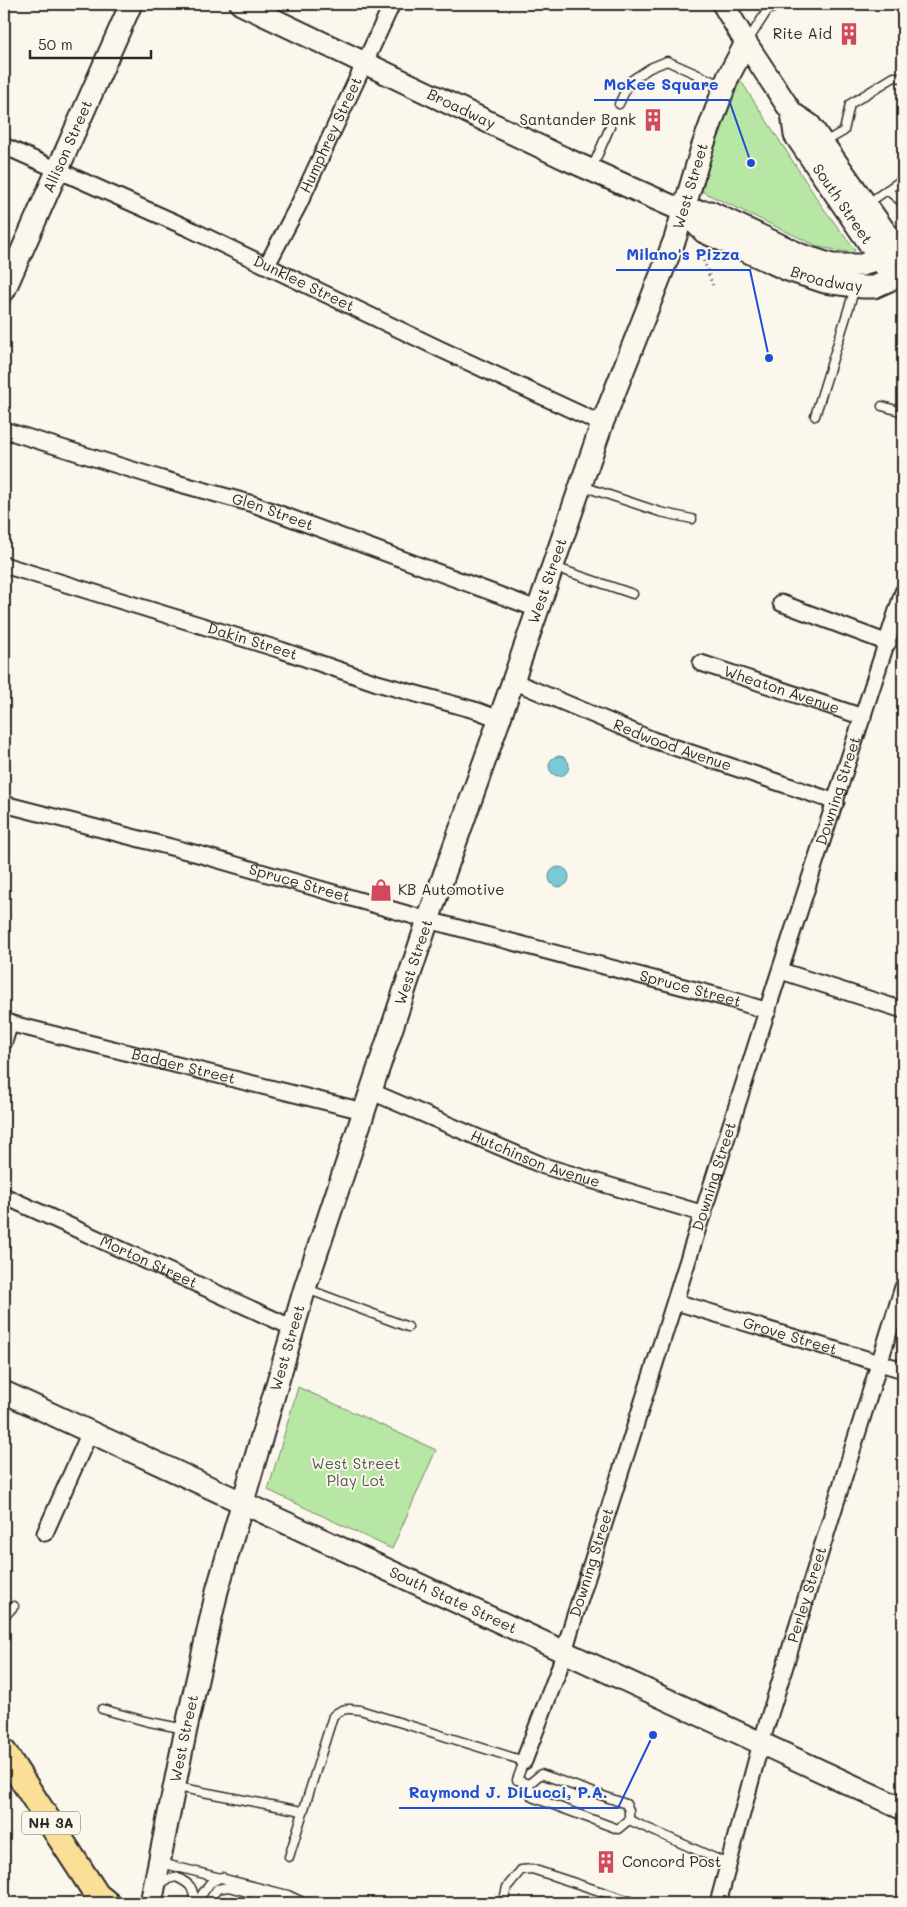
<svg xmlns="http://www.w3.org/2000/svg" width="907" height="1907" font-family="Mali,sans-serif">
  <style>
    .green { fill: #b8e6a4; stroke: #728868 }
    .water { fill: #7ac9d7; stroke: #5a8a92 }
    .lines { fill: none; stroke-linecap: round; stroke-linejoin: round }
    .lane-casing { stroke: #2b2b2b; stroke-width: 11 }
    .street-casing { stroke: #2b2b2b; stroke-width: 19 }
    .secondary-casing { stroke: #2b2b2b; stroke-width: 25 }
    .primary-casing { stroke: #2b2b2b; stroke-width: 28 }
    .path { stroke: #2b2b2b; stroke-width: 3; stroke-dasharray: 1 4; stroke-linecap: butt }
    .lane { stroke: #fbf7ec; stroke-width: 8 }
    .street { stroke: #fbf7ec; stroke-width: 15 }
    .secondary { stroke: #fbf7ec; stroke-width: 21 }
    .primary { stroke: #fbdf96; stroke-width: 24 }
    .labels { text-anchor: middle; stroke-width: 4; stroke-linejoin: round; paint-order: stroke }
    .shield { fill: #fbf7ec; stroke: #696865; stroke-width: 1 }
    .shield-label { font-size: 14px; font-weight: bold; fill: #2b2b2b }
    .poi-label { font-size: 15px; fill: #2b2b2b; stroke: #fbf7ec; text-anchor: end }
    .street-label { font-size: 15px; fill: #2b2b2b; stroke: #fbf7ec }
    .park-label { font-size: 15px; fill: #4e5a49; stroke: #fbf7ec }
    .leader { fill: none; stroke: #1d4ed8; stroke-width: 2 }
    .callout-dot { fill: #1d4ed8; stroke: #fbf7ec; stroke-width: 2 }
    .callout-label { font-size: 16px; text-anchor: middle; font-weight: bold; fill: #1d4ed8; stroke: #fbf7ec; stroke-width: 4; stroke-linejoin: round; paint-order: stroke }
  </style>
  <rect width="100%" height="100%" fill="#fbf7ec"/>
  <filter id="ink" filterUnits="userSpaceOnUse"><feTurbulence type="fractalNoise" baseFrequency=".02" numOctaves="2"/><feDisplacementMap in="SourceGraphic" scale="10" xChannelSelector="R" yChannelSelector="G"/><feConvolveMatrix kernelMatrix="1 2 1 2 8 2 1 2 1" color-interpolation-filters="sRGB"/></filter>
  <g filter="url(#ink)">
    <g class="green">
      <polygon points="741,81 821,205 855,250 852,253 819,247 703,192 702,185 737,84"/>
      <polygon points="298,1387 436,1450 392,1549 268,1490"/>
    </g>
    <g class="water">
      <circle cx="559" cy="766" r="10"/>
      <circle cx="559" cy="877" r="10"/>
    </g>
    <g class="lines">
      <defs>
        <g id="lane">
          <polyline points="747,42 767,11 779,4"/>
          <polyline points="619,104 630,81 650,68 667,61 723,86"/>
          <polyline points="823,143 844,131 850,104 894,77 903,78"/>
          <polyline points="592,168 610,127"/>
          <polyline points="903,179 887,190 903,203"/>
          <polyline points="867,204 887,190"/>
          <polyline points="882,406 903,412"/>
          <polyline points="815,416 855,288"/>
          <polyline points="582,486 660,512 692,519"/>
          <polyline points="554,567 633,594"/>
          <polyline points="307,1289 408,1327"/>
          <polyline points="4,1617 14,1606"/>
          <polyline points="102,1709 145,1721 185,1729"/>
          <polygon points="541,1774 626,1804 629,1810 629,1820 618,1829 532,1797 529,1784"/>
          <polyline points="177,1787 302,1811"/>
          <polyline points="629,1820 728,1864"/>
          <path d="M289 1857 333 1716C342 1708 348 1708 360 1710L524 1761 517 1780 529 1784"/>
          <polyline points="161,1863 288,1895 305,1903"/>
          <path d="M158 1886 168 1879 176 1877C191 1884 193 1887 195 1903"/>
          <polyline points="196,1903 210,1883 222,1877"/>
          <polyline points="210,1903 211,1898 217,1889 228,1887 290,1903"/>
          <polyline points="503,1903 507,1887 521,1870 532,1869 636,1903"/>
        </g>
        <g id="street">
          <path id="s1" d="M4 146 190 229 440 349 602 424"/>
          <path id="s2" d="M267 265 299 204 392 4"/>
          <path id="s3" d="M4 430 162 479 253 504 537 609"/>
          <path id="s4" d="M4 565 281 650 377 683 478 711 499 719"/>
          <polyline points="781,603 888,643"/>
          <path id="s5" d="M701 663 863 717"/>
          <path id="s6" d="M513 681 653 740 836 802"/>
          <path id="s7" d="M4 804 198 854 428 920 726 998 768 1011"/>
          <polyline points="781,971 903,1010"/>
          <path id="s8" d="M4 1022 363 1111"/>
          <polyline points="4,1042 10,1023"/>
          <path id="s9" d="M370 1091 544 1166 704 1214"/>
          <path id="s10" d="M4 1196 293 1328"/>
          <path id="s11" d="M676 1302 903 1370"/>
          <polyline points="45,1533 90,1432"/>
          <path id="s12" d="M524 1761 559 1669 571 1628 773 992 903 592"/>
          <path id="s13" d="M718 1903 761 1743 903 1287"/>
        </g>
        <g id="secondary">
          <path id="s14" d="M241 4 564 158 683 211 704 232 788 270 825 282 863 287H874L903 274"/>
          <polyline points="723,4 746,43 792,113 810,125 903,257"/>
          <path id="s15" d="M792 113 795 135 886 268"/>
          <polyline points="683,211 710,212 801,255 832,265 862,265 903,247"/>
          <path id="s16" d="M4 291 131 4"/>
          <path id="s17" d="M4 1392 903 1809"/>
          <path id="s18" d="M151 1903 186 1729 217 1591 305 1288 428 920 513 681 602 424 675 239 702 148 728 77 746 43"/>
        </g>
        <polyline id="primary" points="4,1752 97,1895 107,1903"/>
      </defs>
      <use href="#lane" class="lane-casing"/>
      <use href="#street" class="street-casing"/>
      <use href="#secondary" class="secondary-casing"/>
      <use href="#primary" class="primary-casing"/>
      <polyline class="path" points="702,256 713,286"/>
      <use href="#lane" class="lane"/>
      <use href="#street" class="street"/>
      <use href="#secondary" class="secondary"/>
      <use href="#primary" class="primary"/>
    </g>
  </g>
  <defs>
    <symbol id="building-bare" viewBox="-9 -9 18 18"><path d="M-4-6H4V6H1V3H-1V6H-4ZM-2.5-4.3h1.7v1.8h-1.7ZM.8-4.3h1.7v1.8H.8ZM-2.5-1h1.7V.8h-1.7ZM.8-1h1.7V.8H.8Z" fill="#d1495b" stroke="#fbf7ec" stroke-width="2.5" paint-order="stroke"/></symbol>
    <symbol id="shop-bare" viewBox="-9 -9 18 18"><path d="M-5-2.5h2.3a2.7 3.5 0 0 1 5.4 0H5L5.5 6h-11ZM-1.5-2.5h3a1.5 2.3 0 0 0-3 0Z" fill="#d1495b" stroke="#fbf7ec" stroke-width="2.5" paint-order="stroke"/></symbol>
  </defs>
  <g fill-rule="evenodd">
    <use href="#building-bare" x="833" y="18" width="32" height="32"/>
    <use href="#building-bare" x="637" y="104" width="32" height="32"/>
    <use href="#shop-bare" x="365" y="874" width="32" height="32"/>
    <use href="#building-bare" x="590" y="1846" width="32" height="32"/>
  </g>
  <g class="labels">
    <rect class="shield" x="22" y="1811.5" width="58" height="23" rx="4"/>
    <g class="shield-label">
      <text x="51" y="1828">NH 3A</text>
    </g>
    <g class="poi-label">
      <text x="832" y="39">Rite Aid</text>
      <text x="636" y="125">Santander Bank</text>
      <text x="398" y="895" text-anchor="start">KB Automotive</text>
      <text x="622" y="1867" text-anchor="start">Concord Post</text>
    </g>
    <g class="street-label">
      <text dy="5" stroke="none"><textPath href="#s14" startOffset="244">Broadway</textPath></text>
      <text dy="5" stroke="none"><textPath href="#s2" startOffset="145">Humphrey Street</textPath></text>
      <text dy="5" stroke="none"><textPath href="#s16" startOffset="158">Allison Street</textPath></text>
      <text dy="5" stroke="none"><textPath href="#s18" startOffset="1802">West Street</textPath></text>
      <text dy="5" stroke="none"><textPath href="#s15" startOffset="106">South Street</textPath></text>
      <text dy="5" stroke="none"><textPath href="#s14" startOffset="650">Broadway</textPath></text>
      <text dy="5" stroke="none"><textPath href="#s1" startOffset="330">Dunklee Street</textPath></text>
      <text dy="5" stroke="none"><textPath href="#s3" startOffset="281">Glen Street</textPath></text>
      <text dy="5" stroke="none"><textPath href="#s18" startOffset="1382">West Street</textPath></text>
      <text dy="5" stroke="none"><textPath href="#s4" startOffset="260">Dakin Street</textPath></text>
      <text dy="5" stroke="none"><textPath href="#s5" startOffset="85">Wheaton Avenue</textPath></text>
      <text dy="5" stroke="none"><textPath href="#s6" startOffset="172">Redwood Avenue</textPath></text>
      <text dy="5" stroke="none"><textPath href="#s12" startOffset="1020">Downing Street</textPath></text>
      <text dy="5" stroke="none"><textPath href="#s7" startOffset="306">Spruce Street</textPath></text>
      <text dy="5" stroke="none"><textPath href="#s18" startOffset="978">West Street</textPath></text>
      <text dy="5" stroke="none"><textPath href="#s7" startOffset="711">Spruce Street</textPath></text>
      <text dy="5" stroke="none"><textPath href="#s8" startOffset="185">Badger Street</textPath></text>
      <text dy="5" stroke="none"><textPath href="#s9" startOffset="179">Hutchinson Avenue</textPath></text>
      <text dy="5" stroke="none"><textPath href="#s12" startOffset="615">Downing Street</textPath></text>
      <text dy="5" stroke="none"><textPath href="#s10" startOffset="159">Morton Street</textPath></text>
      <text dy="5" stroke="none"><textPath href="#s11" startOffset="119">Grove Street</textPath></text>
      <text dy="5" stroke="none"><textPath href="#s18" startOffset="572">West Street</textPath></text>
      <text dy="5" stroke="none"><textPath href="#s12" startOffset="210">Downing Street</textPath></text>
      <text dy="5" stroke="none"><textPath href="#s13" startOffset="321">Perley Street</textPath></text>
      <text dy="5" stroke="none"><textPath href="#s17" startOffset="495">South State Street</textPath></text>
      <text dy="5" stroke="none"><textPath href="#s18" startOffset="168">West Street</textPath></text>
    </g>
    <g class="park-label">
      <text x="356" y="1469">West Street<tspan x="356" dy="17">Play Lot</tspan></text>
    </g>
  </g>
  <path class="leader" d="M751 163L729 100H594M769 358L750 270H616M653 1735L618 1808H399"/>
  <g class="callout-dot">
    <circle cx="751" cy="163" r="5"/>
    <circle cx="769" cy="358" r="5"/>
    <circle cx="653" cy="1735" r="5"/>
  </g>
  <g class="callout-label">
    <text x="661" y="90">McKee Square</text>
    <text x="683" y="260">Milano's Pizza</text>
    <text x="508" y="1798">Raymond J. DiLucci, P.A.</text>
  </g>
  <rect width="907" height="1907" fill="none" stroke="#fbf7ec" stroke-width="20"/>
  <rect x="10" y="10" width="887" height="1887" fill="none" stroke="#2b2b2b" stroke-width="2" filter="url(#ink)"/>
  <path d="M30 50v8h121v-8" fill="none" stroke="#2b2b2b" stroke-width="2.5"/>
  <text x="38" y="50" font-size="15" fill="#2b2b2b" stroke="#fbf7ec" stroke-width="4" paint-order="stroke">50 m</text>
</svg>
